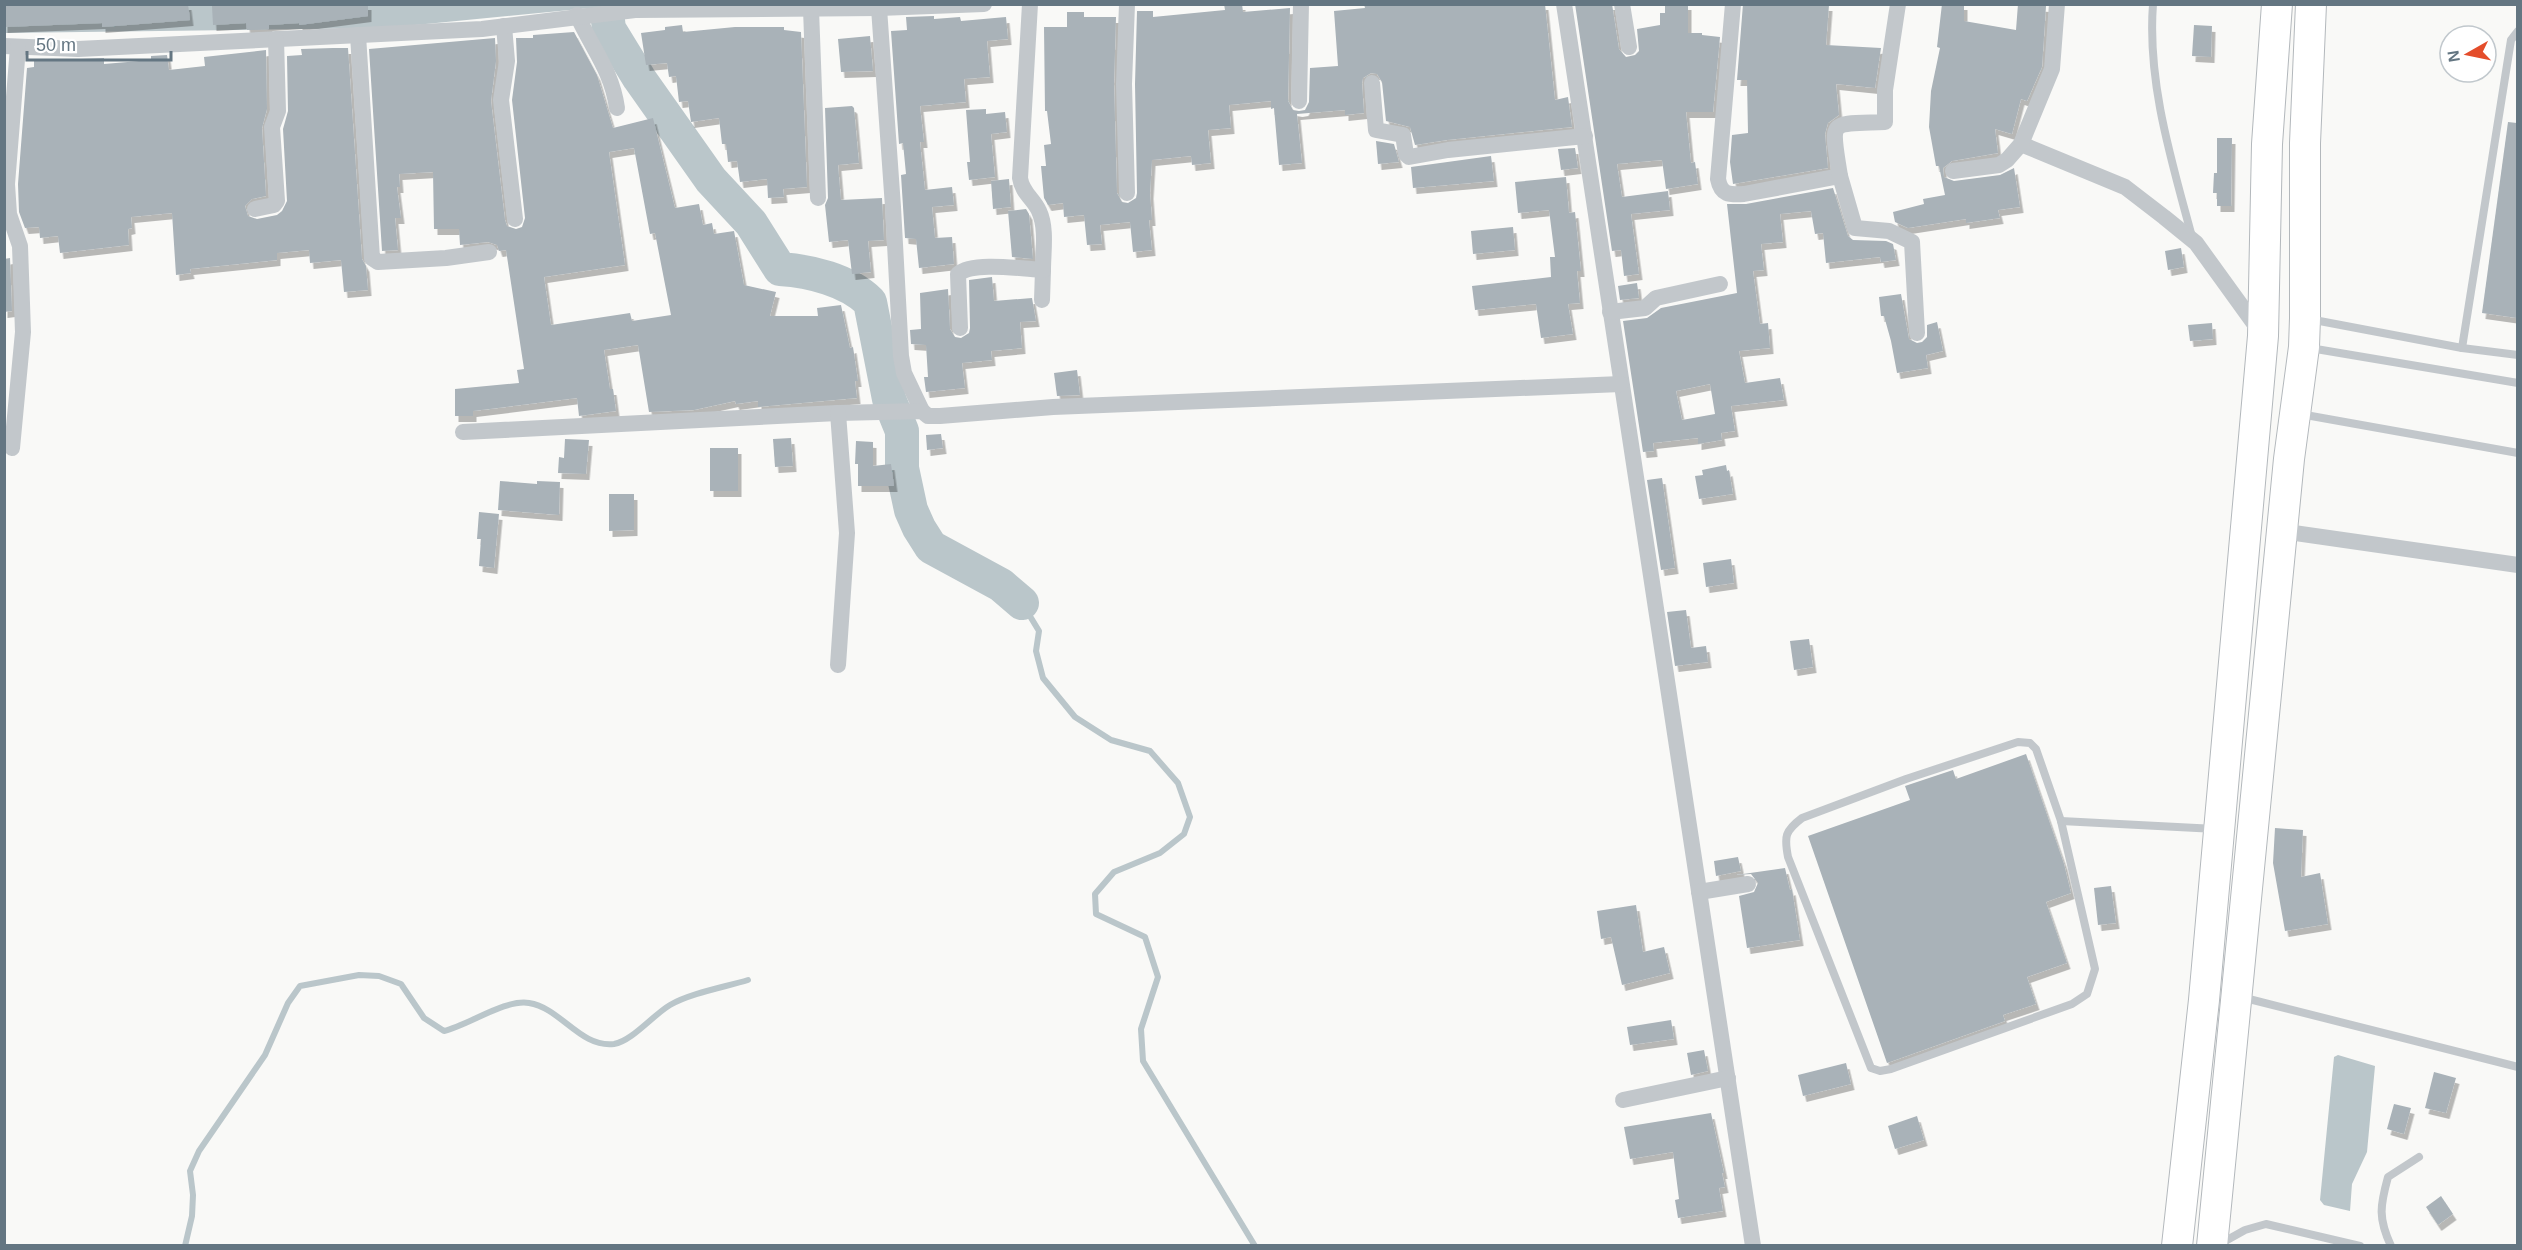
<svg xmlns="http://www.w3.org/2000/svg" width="2522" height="1250" font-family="Arial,sans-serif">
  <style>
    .water { fill: #bac6ca }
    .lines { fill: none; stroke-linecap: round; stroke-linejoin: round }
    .stream { stroke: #bac6ca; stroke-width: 6 }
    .river { stroke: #bac6ca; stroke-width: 34 }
    .building { fill: #a9b2b8; fill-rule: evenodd; filter: url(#shadow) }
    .highway-casing { stroke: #b3b8bc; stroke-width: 32 }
    .lane { stroke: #c2c7cb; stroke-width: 8 }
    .street { stroke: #c2c7cb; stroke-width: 16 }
    .highway { stroke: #fff; stroke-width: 30 }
  </style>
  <defs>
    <filter id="shadow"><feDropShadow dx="3.5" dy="6" stdDeviation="0" flood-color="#0004"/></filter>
  </defs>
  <rect width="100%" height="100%" fill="#f9f9f7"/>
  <g class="water">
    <polygon points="4,5 621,5 385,28 5,33"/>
    <polygon points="2338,1055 2375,1066 2367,1152 2352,1184 2350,1211 2324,1205 2320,1200 2334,1057"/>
  </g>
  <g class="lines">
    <g class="stream">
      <polyline points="1022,603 1039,631 1036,651 1043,678 1075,717 1111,740 1150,751 1178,783 1190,817 1184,834 1160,853 1114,872 1095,894 1096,914 1145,937 1158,977 1141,1029 1143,1061 1255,1246"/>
      <path d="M185 1246 192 1216 193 1195 190 1171 199 1151 265 1055 288 1003 300 986 359 975 379 976 401 984 424 1018 444 1031C469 1025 505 999 529 1003 561 1008 580 1048 614 1044 632 1041 653 1015 670 1005 691 993 725 987 748 980"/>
    </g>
    <path class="river" d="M606 4 609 29 639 78 711 180 751 223 780 269C810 271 848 280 870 302L889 399 902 431V468L911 510 919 528 931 547 1001 585 1022 603"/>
  </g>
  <g class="building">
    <polygon points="4,4 188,4 190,20 102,27 102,23 4,27"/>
    <polygon points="230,4 368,4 368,16 299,25 299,23 269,25 269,29 247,30 246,23 213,25 212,6"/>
    <polygon points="1224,4 1242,4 1243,12 1290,8 1288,101 1293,110 1299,111 1305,110 1309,102 1310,68 1338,66 1334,11 1365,8 1364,4 1545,4 1555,100 1568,97 1572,127 1447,140 1415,145 1410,127 1386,121 1382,82 1377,74 1371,73 1363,78 1362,83 1364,113 1345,115 1345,110 1297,114 1302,163 1279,165 1274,108 1271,109 1271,101 1229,105 1231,128 1208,130 1211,163 1192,165 1191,156 1152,160 1150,193 1152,220 1149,220 1152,250 1133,252 1130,222 1100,225 1102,244 1087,245 1084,215 1064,217 1063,203 1048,205 1044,198 1041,166 1046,166 1044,145 1051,144 1047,111 1045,111 1044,27 1067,27 1067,12 1084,12 1084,17 1116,17 1114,84 1117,193 1122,202 1128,203 1136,198 1137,193 1135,84 1137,11 1153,11 1153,17 1225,10"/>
    <polygon points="1575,4 1612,4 1619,49 1626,57 1635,55 1639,51 1637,29 1660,25 1660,13 1665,13 1665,4 1688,4 1688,33 1702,33 1702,35 1720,37 1713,112 1686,112 1691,163 1695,162 1698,184 1666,189 1662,160 1617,164 1622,197 1668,191 1670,210 1631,214 1639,274 1624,276 1621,250 1612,251"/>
    <polygon points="1743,4 1829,5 1826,45 1881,48 1875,88 1836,84 1839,115 1828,123 1825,134 1828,168 1733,184 1730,162 1732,135 1748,133 1747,80 1737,80"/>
    <polygon points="1942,4 1964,4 1964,21 2016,30 2018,4 2046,6 2042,67 2027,101 2021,99 2012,134 1995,129 1998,153 1952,161 1943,168 1944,177 1954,181 2000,175 2014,168 2020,207 1998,210 2000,218 1966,223 1966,219 1908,228 1895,222 1893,212 1924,204 1923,199 1945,195 1939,166 1936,166 1929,127 1931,91 1940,48 1937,47"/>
    <polygon points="934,16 934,19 960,17 961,21 1006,17 1008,39 987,41 990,77 964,79 966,102 920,106 924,142 920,142 925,190 952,187 954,205 932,207 935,238 952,237 954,264 919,268 916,239 905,238 901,175 906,174 903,143 899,144 891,31 907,30 906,17"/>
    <polygon points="682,25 683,32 735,27 784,27 784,30 801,32 807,187 783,189 784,197 768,198 767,179 740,182 737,161 728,162 726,144 722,144 719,118 691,122 688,101 679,102 676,76 669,77 667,63 646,65 641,33 665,30 665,27"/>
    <polygon points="2194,25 2212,26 2211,57 2192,56"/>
    <path d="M574 32 597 75 613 128 653 118 675 208 699 204 703 225 712 223 714 234 734 231 744 285 776 292 770 316H818L817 308 841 305 850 348 853 347 858 381H855L857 398 758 407V401L736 404 735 401 694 410 649 412 638 345 604 350 610 389H613L616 411 579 416 577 398 473 411V416H455V389L519 383 517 370 524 369 506 250 499 251 497 245 488 242 460 245 459 229H434L433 172 399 174 400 187H397L401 218H395L398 250 382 251 369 49 495 38 496 61 491 101 505 220 507 226 516 229 522 227 525 218 512 100 517 62 516 38H533V35ZM634 148 650 234 655 233 671 315 632 321 630 313 551 325 544 277 625 265 609 152Z"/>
    <polygon points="870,36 873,71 841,72 838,39"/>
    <polygon points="333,48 348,48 362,259 366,266 368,290 344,292 341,260 310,263 309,250 277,253 277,260 190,269 191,273 176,275 172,213 131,217 132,228 128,229 129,245 60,253 58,236 40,238 39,227 25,228 19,212 18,184 27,68 34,67 34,61 104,58 104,64 151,60 151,56 167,55 169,70 205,66 204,57 266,50 267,109 262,128 266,196 252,199 245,206 248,216 257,219 277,215 282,211 287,201 283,129 288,111 287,56 302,55 301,49"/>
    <polygon points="852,106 854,108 859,163 838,165 841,200 882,198 884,240 868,241 871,272 852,274 848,240 829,242 825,205 828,198 825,108"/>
    <polygon points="986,109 986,114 1005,112 1007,132 991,134 995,177 969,180 967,162 970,162 966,110"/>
    <polygon points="2508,122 2517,123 2517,318 2482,313"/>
    <polygon points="2217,138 2232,138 2231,206 2217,206 2217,193 2213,193 2214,173 2217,173"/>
    <polygon points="1376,141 1394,144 1399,162 1378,164"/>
    <polygon points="1575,148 1578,168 1561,170 1558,149"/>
    <polygon points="1491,156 1494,181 1413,188 1411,167"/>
    <polygon points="1566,177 1569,213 1575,212 1581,271 1577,271 1580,303 1568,304 1573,334 1541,338 1536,304 1475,310 1472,286 1551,277 1550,257 1555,257 1549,210 1518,213 1515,182"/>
    <polygon points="1009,179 1011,207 993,209 991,181"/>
    <path d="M1833 188 1848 236 1853 240 1886 241 1893 244 1896 260 1881 262 1880 257 1826 263 1823 233 1815 234 1811 211 1780 214 1783 242 1761 244 1764 270 1753 271 1760 324 1768 323 1770 348 1739 351 1745 383 1780 378 1784 400 1731 406 1735 431 1721 433 1722 440 1698 444V438L1653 443 1654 451 1643 452 1623 321 1647 318 1661 308 1737 293 1727 204H1746ZM1710 384 1715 414 1682 420 1676 391Z"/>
    <polygon points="1026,209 1029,214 1033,259 1012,257 1008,211"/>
    <polygon points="1513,227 1515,250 1473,254 1471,231"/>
    <polygon points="2181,248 2184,267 2168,270 2165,251"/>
    <polygon points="10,258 12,311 4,312 4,259"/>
    <polygon points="992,277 994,301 1032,298 1036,321 1020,322 1022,348 991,351 992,360 962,363 965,388 926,392 924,377 928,377 926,345 911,344 910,330 921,329 920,293 948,289 950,329 955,337 961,338 969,333 970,328 969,280"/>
    <polygon points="1637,283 1639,298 1620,300 1618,286"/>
    <polygon points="1901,294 1909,339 1917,343 1922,342 1927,337 1927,325 1937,322 1943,351 1926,355 1928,368 1897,373 1891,341 1884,316 1881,316 1879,297"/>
    <polygon points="2212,323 2213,339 2190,341 2188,325"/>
    <polygon points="1077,370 1080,395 1057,396 1054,373"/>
    <polygon points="941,434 943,448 927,450 926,435"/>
    <polygon points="791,438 793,466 775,467 773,439"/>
    <polygon points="565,439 589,440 586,474 558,473 559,457 564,458"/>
    <polygon points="856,441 873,442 873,466 891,464 894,486 858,486 858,464 855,464"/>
    <rect x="710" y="448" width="28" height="43"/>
    <polygon points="1726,465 1727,471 1729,470 1733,494 1699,499 1695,476 1703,475 1702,470"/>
    <polygon points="1662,478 1675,568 1661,570 1647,480"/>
    <polygon points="500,481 537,484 537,481 560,482 559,515 498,510"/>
    <polygon points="609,494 634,494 634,530 609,531"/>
    <polygon points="479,512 499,514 494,568 479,566 481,539 477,539"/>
    <polygon points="1731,559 1734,583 1706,587 1703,563"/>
    <polygon points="1686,610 1691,648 1706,646 1708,662 1675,666 1667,612"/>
    <polygon points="1809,639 1813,667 1794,670 1790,641"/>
    <polygon points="2026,754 2064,864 2071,893 2046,902 2067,963 2027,977 2036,1004 2003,1015 2005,1021 1887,1063 1808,836 1910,800 1905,786 1953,770 1956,779"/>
    <polygon points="2275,828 2303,830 2301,877 2320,873 2328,924 2285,931 2273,863"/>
    <polygon points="1738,857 1741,871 1716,876 1714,861"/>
    <polygon points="1785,868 1790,890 1792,889 1800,940 1747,948 1739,896 1754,892 1758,883 1751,874 1736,875"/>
    <polygon points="2111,886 2116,923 2098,925 2094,888"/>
    <polygon points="1636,905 1643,952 1664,947 1670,973 1622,985 1611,937 1601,939 1597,911"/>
    <polygon points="1671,1020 1674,1039 1630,1045 1627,1027"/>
    <polygon points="1704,1050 1708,1071 1691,1075 1687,1053"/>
    <polygon points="1846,1063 1851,1084 1803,1096 1798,1075"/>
    <polygon points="2434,1072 2456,1078 2446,1113 2425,1108"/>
    <polygon points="2394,1104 2411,1108 2404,1134 2387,1129"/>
    <polygon points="1711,1113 1724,1173 1722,1173 1725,1187 1719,1188 1723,1211 1678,1218 1675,1200 1679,1199 1673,1152 1630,1159 1624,1127"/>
    <polygon points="1917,1116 1924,1140 1895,1149 1888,1126"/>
    <polygon points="2441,1196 2453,1214 2438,1225 2426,1207"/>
  </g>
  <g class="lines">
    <defs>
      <g id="highway">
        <polyline points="2177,1246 2204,1000 2263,336 2267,144 2277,4"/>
        <polyline points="2212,1246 2289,459 2304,347 2305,318 2305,143 2311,4"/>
      </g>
    </defs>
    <use href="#highway" class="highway-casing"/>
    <g class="lane">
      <path d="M2153 4C2147 83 2172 162 2192 237"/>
      <polyline points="2309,319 2462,348 2511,40 2518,31"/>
      <polyline points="2310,348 2518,383"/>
      <polyline points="2462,348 2518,355"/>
      <polyline points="2300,414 2518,453"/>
      <path d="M2018 742 2030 743 2036 749 2061 821 2095 969 2087 994 2072 1004 1891 1069 1880 1071 1871 1068 1788 857C1784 836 1785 831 1802 818L1906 779Z"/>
      <polyline points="2061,821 2216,829"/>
      <polyline points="2241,997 2518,1067"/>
      <polyline points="2218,1245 2245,1230 2266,1224 2360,1246"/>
      <path d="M2391 1246C2378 1218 2380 1206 2388 1177L2419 1157"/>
    </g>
    <g class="street">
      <polyline points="1564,4 1753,1246"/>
      <polyline points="1622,4 1629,47"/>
      <path d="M1733 4 1718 179C1721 195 1729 195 1744 194L1840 176 1855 228 1889 231 1912 242 1917 333"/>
      <polyline points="879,8 893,207 901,356 904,373 922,411"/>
      <polyline points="811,9 818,198"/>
      <path d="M577 15C592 48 612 71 617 108"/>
      <polyline points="504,26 507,61 501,100 515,219"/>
      <polyline points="358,35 372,258 378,262 446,258 489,252"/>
      <polyline points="4,46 78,49 482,29 635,10 879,8 984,4"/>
      <polyline points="1372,83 1376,130 1403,135 1406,154 1409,157 1448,150 1585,136"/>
      <polyline points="1299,101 1301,4"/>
      <polyline points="2021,144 2125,187 2164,217 2196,243 2261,333"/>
      <polyline points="1953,171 1999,165 2007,160 2021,144 2052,69 2057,4"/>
      <path d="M1840 176C1831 118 1827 124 1885 122V90L1898 4"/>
      <polyline points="1127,193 1124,84 1127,4"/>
      <polyline points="255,209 274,205 277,201 272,127 278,111 276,39"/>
      <polyline points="1042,300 1043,270"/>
      <polyline points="1610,312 1645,308 1656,298 1720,284"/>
      <path d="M960 328 958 274C973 261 1023 269 1043 270 1043 252 1047 228 1039 211 1034 199 1022 193 1020 178L1030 4"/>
      <polyline points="463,432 838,413 922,411 928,416 940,416 1053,407 1621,384"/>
      <polyline points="12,448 23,332 20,246 9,214 7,184 18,47"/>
      <polyline points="2281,531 2518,565"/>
      <polyline points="838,665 847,533 838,413"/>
      <polyline points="1699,892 1748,884"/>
      <polyline points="1623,1100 1728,1078"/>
    </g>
    <use href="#highway" class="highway"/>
  </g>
  <rect width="2522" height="1250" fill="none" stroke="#647682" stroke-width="12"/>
  <g transform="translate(2468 54) rotate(261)"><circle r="28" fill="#ffffff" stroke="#c1c8cd" stroke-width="1.5"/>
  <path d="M0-4.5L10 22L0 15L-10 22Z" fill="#e44d2b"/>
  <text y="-9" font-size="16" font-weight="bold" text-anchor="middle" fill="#647682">N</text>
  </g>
  <path d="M27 51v9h144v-9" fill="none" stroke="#647682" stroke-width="3"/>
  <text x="36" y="51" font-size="18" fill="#647682" stroke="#ffffff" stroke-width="4.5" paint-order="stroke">50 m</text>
</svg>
